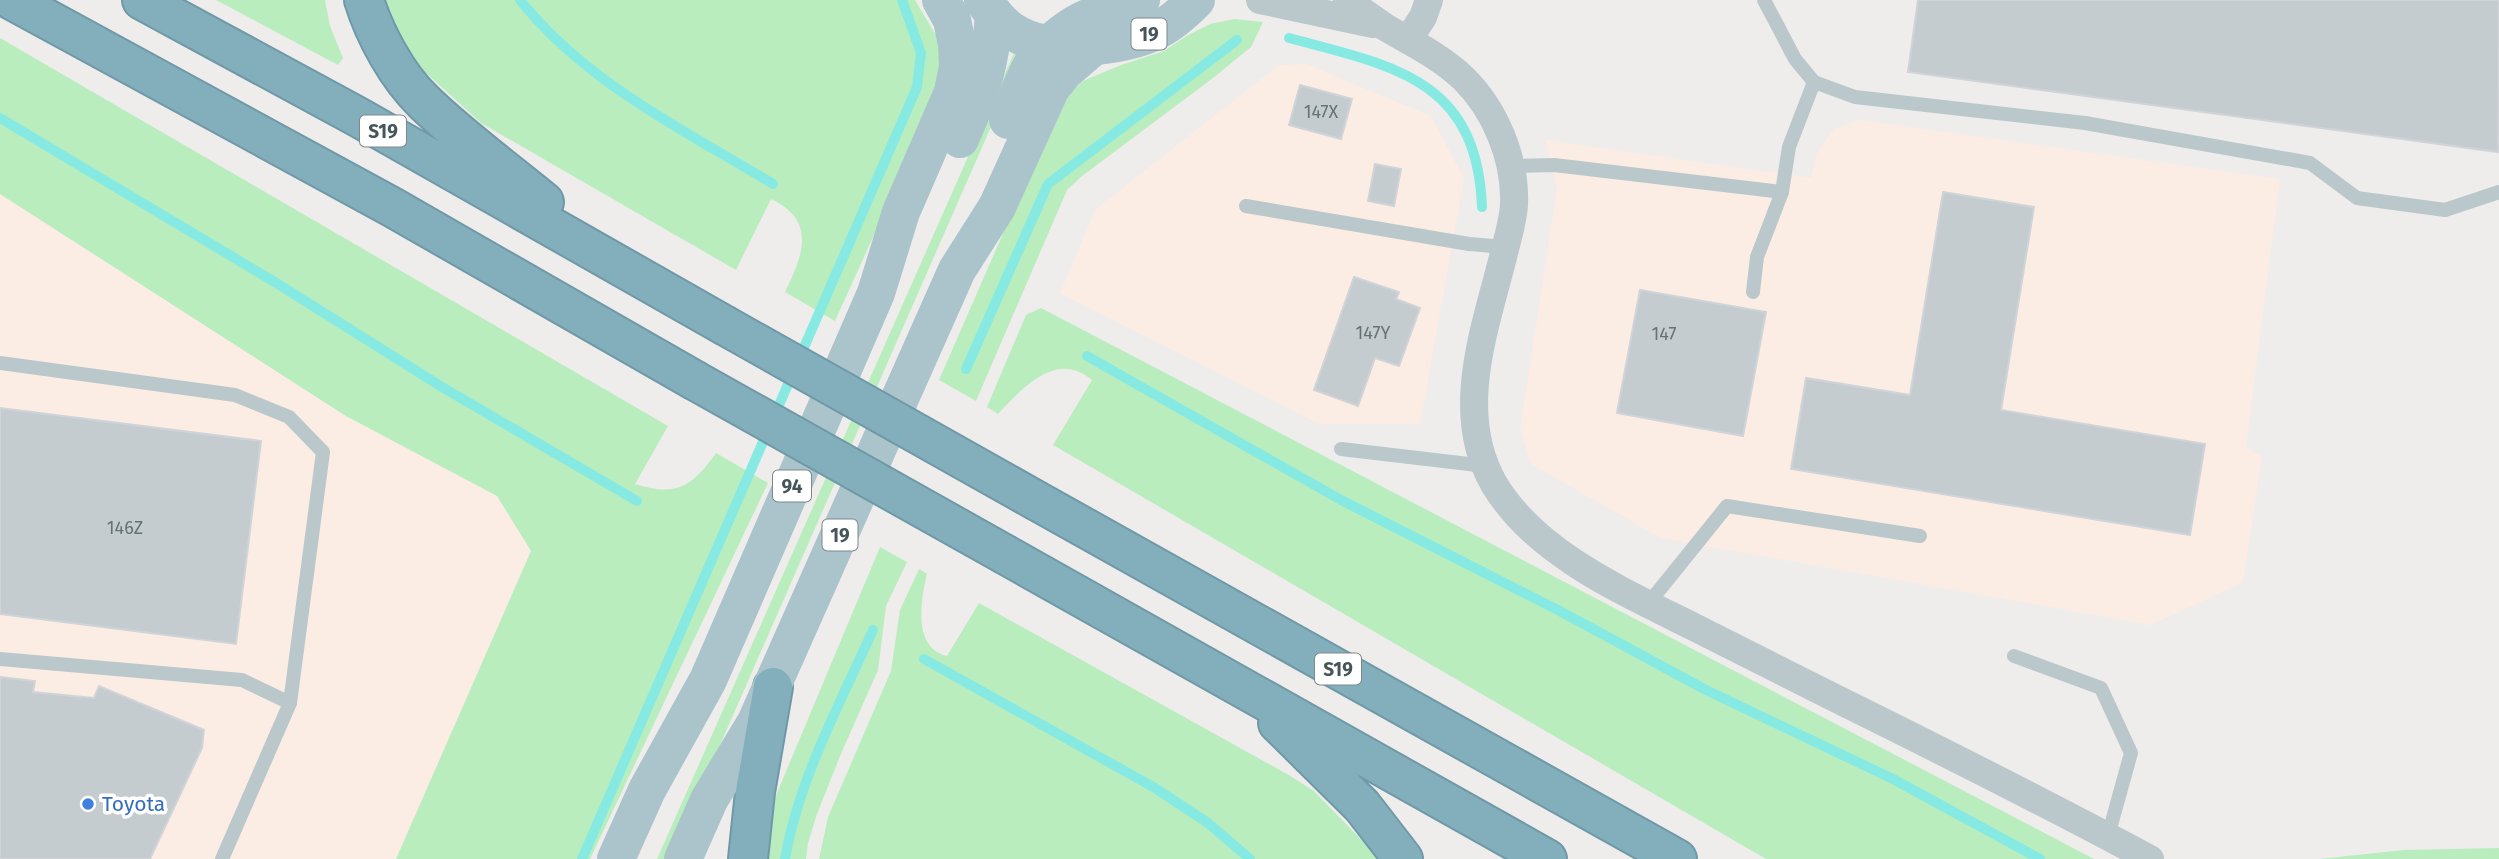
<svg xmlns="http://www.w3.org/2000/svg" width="2499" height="859" font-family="'Fira Sans',sans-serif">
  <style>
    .commercial { fill: #fbede3 }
    .green { fill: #b9edbe }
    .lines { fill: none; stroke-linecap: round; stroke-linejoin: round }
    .stream { stroke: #87eae2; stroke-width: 10 }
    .building { fill: #c5cccf; stroke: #d0d4d8; stroke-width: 2 }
    .highway-casing { stroke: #6f99a6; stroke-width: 42 }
    .lane { stroke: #bac8cb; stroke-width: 14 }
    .street { stroke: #bac8cb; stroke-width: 28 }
    .primary { stroke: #abc4cb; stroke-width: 38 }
    .highway { stroke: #83aebb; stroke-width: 38 }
    .highway-bridge-casing { stroke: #6f99a6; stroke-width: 42; stroke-linecap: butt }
    .highway-bridge { stroke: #83aebb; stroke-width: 38 }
    .shop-dot { fill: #3f7fe0; stroke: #fff; stroke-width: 2.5 }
    .labels { text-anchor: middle; stroke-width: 7; stroke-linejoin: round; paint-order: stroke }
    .number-label { font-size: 18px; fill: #657376 }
    .shield { fill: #fff; stroke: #7d888b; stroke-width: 2 }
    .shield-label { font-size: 19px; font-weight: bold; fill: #455559 }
    .shop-label { font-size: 21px; fill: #366cbe; stroke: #fff; text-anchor: start }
  </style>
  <rect width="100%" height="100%" fill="#efecec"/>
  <g class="commercial">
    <polygon points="1306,64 1431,116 1464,179 1420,424 1319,424 1060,293 1096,209 1279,65"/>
    <polygon points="1860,120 2280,179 2246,447 2262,457 2243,582 2151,625 1661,538 1531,464 1520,429 1557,189 1545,140 1811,178 1816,155 1834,129"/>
    <polygon points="0,194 346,416 497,496 531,551 396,859 0,859"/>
  </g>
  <g class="green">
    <polygon points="216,0 325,0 330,26 343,58 338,65"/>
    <path d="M386 0H915L937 37 942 65 935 100 835 321 785 292C803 255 817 221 771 199L736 270 481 123 425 72 402 40Z"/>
    <polygon points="1234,19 1263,22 1251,47 1213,78 1082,176 1067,190 976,401 939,380 1053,119 1068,95 1083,81 1121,65 1164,51 1188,35 1210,24"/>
    <path d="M0 38 668 426 635 484C676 497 692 487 716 453L768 483 590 859H396L531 551 497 496 346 416 0 194Z"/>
    <polygon points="1014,53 1016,53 1015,72 670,859 657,859"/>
    <path d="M1041 308 2094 859H1766L1053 445 1092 380C1056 349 1022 389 998 414L987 407 1026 315Z"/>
    <polygon points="880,547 907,562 886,606 878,670 840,756 817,814 808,843 806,859 761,859 772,805"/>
    <path d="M919 569 927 574C921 599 912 648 947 656L979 603 1287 774 1314 791 1380 859H819L828 817 891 671 900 610Z"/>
    <polygon points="2499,848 2499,859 2319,859 2404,850"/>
  </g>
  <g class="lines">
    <g class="stream">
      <path d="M520 0C586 83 684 130 773 184"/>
      <path d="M1289 38C1394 66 1477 79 1482 207"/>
      <polyline points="0,118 278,284 442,387 637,501"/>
      <polyline points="1087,356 1341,500 1558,610 1706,690 1893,779 2040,859"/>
      <polyline points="966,369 1048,184 1237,40"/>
      <polyline points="924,659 1155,788 1208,823 1250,859"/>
      <polyline points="582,859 917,87 921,53 902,0"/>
      <path d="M785 859C799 778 840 704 873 630"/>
    </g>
  </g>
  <g class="building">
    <polygon points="1918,0 2499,0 2498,152 1908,72"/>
    <polygon points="1300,85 1352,99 1341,139 1289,125"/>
    <polygon points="1375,164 1401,169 1394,206 1368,201"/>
    <polygon points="1943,192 2034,207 2001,410 2205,444 2190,535 1791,469 1806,378 1910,395"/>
    <polygon points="1354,277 1399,292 1396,299 1420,308 1399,366 1375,358 1358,406 1314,390"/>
    <polygon points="1640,290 1766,312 1743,436 1617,413"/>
    <polygon points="0,408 261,441 236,644 0,614"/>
    <polygon points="0,677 35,681 33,692 94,698 99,686 204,730 202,748 150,859 0,859"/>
  </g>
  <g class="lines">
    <defs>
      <g id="highway">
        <polyline points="12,0 392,207 694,380"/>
        <polyline points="142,0 358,117 724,325"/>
        <path d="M364 0C375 35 397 76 424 102 461 138 504 169 544 202"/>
        <polyline points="1037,501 1677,859"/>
        <polyline points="1006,555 1547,859"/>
        <polyline points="1278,723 1362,806 1403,859"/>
        <polyline points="748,859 755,792 773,687"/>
      </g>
    </defs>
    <use href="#highway" class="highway-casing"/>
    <g class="lane">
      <polyline points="1764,0 1795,59 1814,82 1855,97 2085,123 2310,163 2357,198 2445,210 2499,192"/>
      <polyline points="1510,166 1554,165 1782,192"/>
      <polyline points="1246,206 1469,244 1505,247"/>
      <polyline points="1753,292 1757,257 1782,192 1789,147 1814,82"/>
      <polyline points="0,363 235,395 289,417 323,452 290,703 222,859"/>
      <polyline points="1341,449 1486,466"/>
      <polyline points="1648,604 1727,506 1920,536"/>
      <polyline points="2014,656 2101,688 2131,753 2108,836"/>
      <polyline points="0,659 242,680 290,703"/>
    </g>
    <g class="street">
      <polyline points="1260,0 1373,24"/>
      <path d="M1347 0C1359 9 1372 18 1385 27 1412 43 1440 56 1463 78 1495 109 1516 159 1514 205 1513 222 1507 240 1503 257 1485 329 1453 413 1494 484 1535 553 1622 591 1692 626 1740 650 1787 674 1835 698 1940 750 2046 803 2150 859"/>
      <polyline points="1408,40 1423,17 1429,0"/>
    </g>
    <g class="primary">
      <path d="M983 0C991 11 1001 24 1012 31 1049 55 1121 49 1158 30 1172 23 1185 11 1196 0"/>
      <path d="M1008 120C1016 102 1022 82 1032 65 1044 46 1069 25 1090 17 1107 10 1124 8 1141 0"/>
      <path d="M960 139C981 91 991 66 994 14"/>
      <polyline points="616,859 647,790 708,680 876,293 901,212 953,92 958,66 957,44 952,20 941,0"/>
      <polyline points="683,859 709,800 756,722 957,270 997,207 1051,88 1065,71 1093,47"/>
    </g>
    <use href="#highway" class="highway"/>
    <defs>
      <g id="highway-bridge">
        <polyline points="724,325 1037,501"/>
        <polyline points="694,380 1006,555"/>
      </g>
    </defs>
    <use href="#highway-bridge" class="highway-bridge-casing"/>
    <use href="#highway-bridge" class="highway-bridge"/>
  </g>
  <circle class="shop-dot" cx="88" cy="804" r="7"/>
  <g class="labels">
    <g class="number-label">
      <text x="1321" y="118">147X</text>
      <text x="1373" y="339">147Y</text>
      <text x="1664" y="340">147</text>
      <text x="125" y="534">146Z</text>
    </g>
    <g class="shield">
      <rect x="1131.5" y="18.5" width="35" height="31" rx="5"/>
      <rect x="360" y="115.5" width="46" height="31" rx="5"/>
      <rect x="773" y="470.5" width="38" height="31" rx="5"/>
      <rect x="822.5" y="519.5" width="35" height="31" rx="5"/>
      <rect x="1315" y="653.5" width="46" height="31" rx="5"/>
    </g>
    <g class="shield-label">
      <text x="1149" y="41">19</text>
      <text x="383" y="138">S19</text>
      <text x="792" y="493">94</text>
      <text x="840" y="542">19</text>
      <text x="1338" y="676">S19</text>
    </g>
    <g class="shop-label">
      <text x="102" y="811">Toyota</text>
    </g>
  </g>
</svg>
